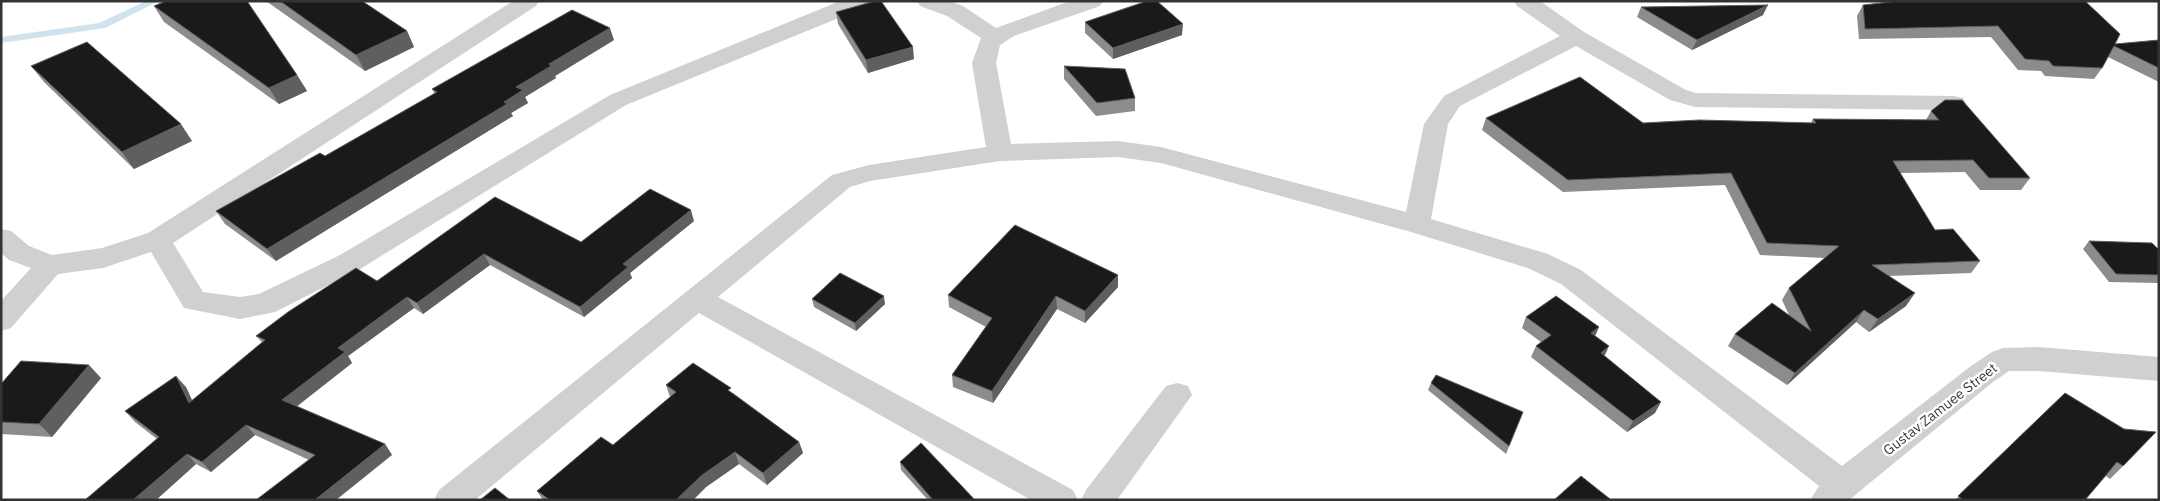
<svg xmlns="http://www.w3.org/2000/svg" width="2160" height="501" font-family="'IBM Plex Sans',sans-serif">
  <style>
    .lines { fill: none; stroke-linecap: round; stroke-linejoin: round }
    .stream { fill: #cfe2ee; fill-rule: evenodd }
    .street { fill: #d0d0d0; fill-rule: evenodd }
    .wall { fill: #8c8c8c }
    .shaded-wall { fill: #5f5f5f }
    .building { fill: #1a1a1a; stroke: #5f5f5f }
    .labels { text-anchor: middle; stroke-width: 5; stroke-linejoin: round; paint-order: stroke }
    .street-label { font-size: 14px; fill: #333; stroke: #fff }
  </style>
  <rect width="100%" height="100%" fill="#fff"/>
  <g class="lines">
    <polygon class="stream" points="146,1 159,1 105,28 1,43 1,37 99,23"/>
    <g class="street">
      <polygon points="513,1 539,1 536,6 173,243 203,292 240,297 259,294 340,255 610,95 840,1 871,1 868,6 626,105 360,269 275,312 240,319 184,308 151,252 103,268 58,274 11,328 1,331 1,301 31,268 9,260 1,253 1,229 11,231 29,246 52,255 102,248 148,233"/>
      <polygon points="917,1 949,1 963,6 996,28 1070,1 1103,1 1100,6 1014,36 1000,45 996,63 1011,144 1118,141 1161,147 1406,212 1424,124 1444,96 1560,36 1517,6 1514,1 1540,1 1584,32 1686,90 1696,93 1954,96 1963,98 1966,103 1963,108 1954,110 1695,107 1670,100 1576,46 1460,106 1448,124 1431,219 1548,254 1581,270 1842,466 1971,366 1992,352 2003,348 2039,347 2159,357 2159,381 2039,371 2009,371 1993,382 1849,500 1810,500 1819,486 1561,284 1528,268 1411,232 1161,163 1118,157 1000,161 870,181 850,187 718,297 1073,490 1078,500 1031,500 699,313 475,500 434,500 439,490 832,175 869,165 986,147 972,63 981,38 947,16 920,6"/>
      <polygon points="1177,383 1188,386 1192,395 1117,500 1081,500 1086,490 1166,386"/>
    </g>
  </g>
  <g class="wall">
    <polygon points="266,1 362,1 407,31 414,47 365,71"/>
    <polygon points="1863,5 2115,44 2159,40 2159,82 2108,57 2102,68 2094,79 2045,76 2041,71 2018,70 1991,37 1859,39 1857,16"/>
    <polygon points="154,6 297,75 307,91 279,104 164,22"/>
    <polygon points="1641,7 1763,15 1692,50 1637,17"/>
    <polygon points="836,12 914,59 868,73 838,24"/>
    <polygon points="1085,22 1182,35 1113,59 1085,33"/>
    <polygon points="614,40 555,76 556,78 525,97 528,103 511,113 513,116 276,261 225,224 216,211 325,156 435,94 432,89"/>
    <polygon points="31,66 192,141 134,169 44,82"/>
    <polygon points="1064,66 1135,98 1135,111 1096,116 1064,79"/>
    <polygon points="1931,111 2030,178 2021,190 1980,190 1965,172 1900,173 1935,230 1980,261 1971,273 1889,276 1906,306 1869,332 1856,322 1787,385 1728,346 1735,334 1789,315 1782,300 1789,288 1825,258 1760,255 1725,185 1563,192 1482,130 1486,118 1643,123 1811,123 1813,119 1926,120"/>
    <polygon points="495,197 581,242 694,221 630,273 632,278 584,317 490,265 423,314 414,308 348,356 352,363 297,406 385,444 392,455 309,460 255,435 211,472 196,464 156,500 85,500 157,439 135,422 125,411 186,387 192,400 262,342 256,336 377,281"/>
    <polygon points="2089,241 2159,250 2159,283 2109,282 2083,249"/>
    <polygon points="1118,287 1085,323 1057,309 993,403 953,387 952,375 986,327 949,307 948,295"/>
    <polygon points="812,299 885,304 856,331 814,307"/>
    <polygon points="1526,317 1599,327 1595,336 1605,356 1655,413 1627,432 1531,357 1536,346 1541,342 1522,328"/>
    <polygon points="101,378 52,437 1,434 1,384"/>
    <polygon points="1431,383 1523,412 1506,454 1428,390"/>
    <polygon points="666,385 733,393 799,442 803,453 767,485 739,464 706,487 693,500 543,500 537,491 613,445 670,397"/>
    <polygon points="2065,393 2123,466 2110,479 2106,476 2085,500 1955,500"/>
    <polygon points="900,462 975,500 928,500 901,470"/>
  </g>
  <g class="shaded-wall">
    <polygon points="1768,5 1763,15 1692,50 1697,40"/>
    <polygon points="1183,24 1182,35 1113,59 1113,48"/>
    <polygon points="610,28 614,40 555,76 556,78 525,97 528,103 511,113 513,116 276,261 267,249 504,102 516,87 549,64"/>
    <polygon points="407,31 414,47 365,71 356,55"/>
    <polygon points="913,47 914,59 868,73 866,60"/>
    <polygon points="297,75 307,91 279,104 269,88"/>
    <polygon points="181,124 192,141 134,169 122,152"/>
    <polygon points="691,210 694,221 630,273 632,278 584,317 580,307 623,264"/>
    <polygon points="484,254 490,265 423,314 417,303"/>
    <polygon points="1118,275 1118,287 1085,323 1085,311"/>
    <polygon points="1915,293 1906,306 1869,332 1878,319"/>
    <polygon points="884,296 885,304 856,331 855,323"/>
    <polygon points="1056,296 1057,309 993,403 992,391"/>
    <polygon points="407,297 414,308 348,356 352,363 291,411 282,400 338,348"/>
    <polygon points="1864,310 1856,322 1787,385 1795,373"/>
    <polygon points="1599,327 1594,338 1591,333"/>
    <polygon points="1609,346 1604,357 1601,353"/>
    <polygon points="89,365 101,378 52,437 39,424"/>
    <polygon points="176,376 186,387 198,414 189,403"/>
    <polygon points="1661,402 1655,413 1627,432 1633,421"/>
    <polygon points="246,425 255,435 211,472 202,462"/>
    <polygon points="799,442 803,453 767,485 763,473"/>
    <polygon points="385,444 392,455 336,500 315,500"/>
    <polygon points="735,452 739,464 706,487 693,500 676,500 701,476"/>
    <polygon points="187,454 196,464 156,500 133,500"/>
  </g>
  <g class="building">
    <polygon points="166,1 247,1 297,75 269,88 154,6"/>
    <polygon points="280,1 362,1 407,31 356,55"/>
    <polygon points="875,1 881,1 913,47 866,60 836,12"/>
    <polygon points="1147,1 1157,1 1183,24 1113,48 1085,22"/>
    <polygon points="1899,1 2085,1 2120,34 2115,44 2159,40 2159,68 2114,46 2102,68 2053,66 2049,61 2025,59 1998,26 1865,29 1863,5"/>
    <polygon points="1768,5 1697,40 1641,7"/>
    <polygon points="572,10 610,28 549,64 551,66 516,87 523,90 504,102 507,104 267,249 216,211 320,153 325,156 437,92 432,89"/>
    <polygon points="87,42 181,124 122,152 31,66"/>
    <polygon points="1064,66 1125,69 1135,98 1097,103"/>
    <polygon points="1580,77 1643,123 1699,120 1816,123 1813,119 1939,120 1931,111 1945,100 1962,100 2030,178 1989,178 1973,160 1893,161 1935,230 1953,229 1980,261 1872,265 1915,293 1878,319 1864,310 1795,373 1735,334 1772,303 1811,331 1789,288 1839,246 1767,243 1731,173 1568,180 1486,118"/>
    <polygon points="650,189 691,210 623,264 628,267 580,307 484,254 417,303 407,297 338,348 345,352 282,400 385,444 315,500 256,500 315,455 246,425 202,462 187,454 133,500 85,500 159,437 125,411 176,376 189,403 265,340 256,336 288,312 356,268 377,281 495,197 581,242"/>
    <polygon points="1015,225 1118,275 1085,311 1056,296 992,391 952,375 992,318 948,295"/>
    <polygon points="2089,241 2152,243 2159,250 2159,275 2116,274"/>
    <polygon points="840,273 884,296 855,323 812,299"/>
    <polygon points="1556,296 1599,327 1591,333 1609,346 1601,353 1661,402 1633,421 1536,346 1551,335 1526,317"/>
    <polygon points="21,361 89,365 39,424 1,422 1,384"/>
    <polygon points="693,363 731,388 728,390 799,442 763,473 735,452 701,476 676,500 550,500 537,491 601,437 613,445 676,392 666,385"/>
    <polygon points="1436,375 1523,412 1509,446 1431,383"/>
    <polygon points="2065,393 2124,429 2156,432 2123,466 2117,462 2085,500 1963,500 1958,496"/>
    <polygon points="921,443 975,500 933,500 900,462"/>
    <polygon points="1581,476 1610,499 1609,500 1554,500"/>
    <polygon points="495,488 510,500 480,500"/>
  </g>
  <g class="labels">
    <g class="street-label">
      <text transform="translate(1940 409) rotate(-38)" y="5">Gustav Zamuee Street</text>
    </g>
  </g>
  <rect width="2160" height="501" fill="none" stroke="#333333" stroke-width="5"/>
</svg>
